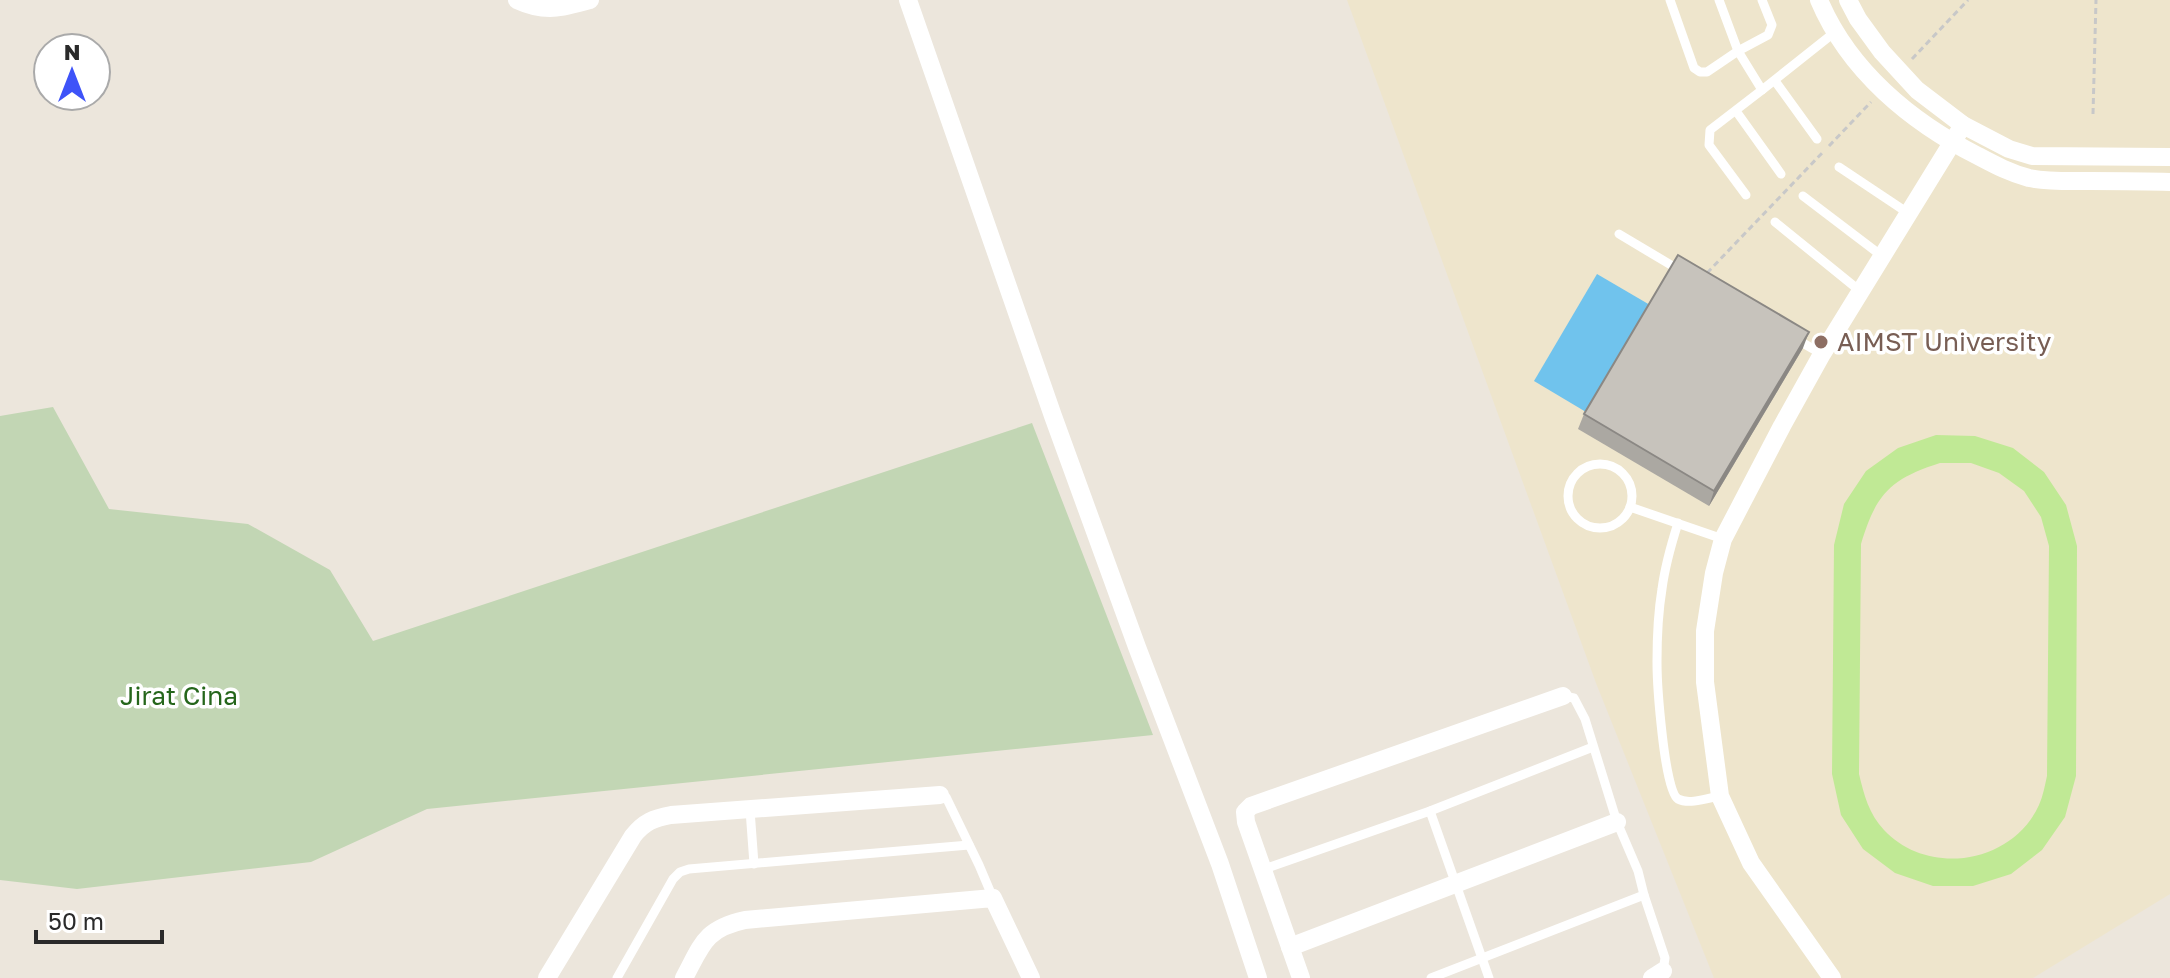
<svg xmlns="http://www.w3.org/2000/svg" width="2170" height="978" font-family="'Golos Text',sans-serif">
  <style>
    .education { fill: #eee5cc }
    .cemetery { fill: #c2d6b4 }
    .pitch { fill: #c0e995; fill-rule: evenodd }
    .water { fill: #70c3ed }
    .lines { fill: none; stroke-linecap: round; stroke-linejoin: round }
    .path { stroke: #c8c8c8; stroke-width: 3; stroke-dasharray: 6 4; stroke-linecap: butt }
    .service { stroke: #fff; stroke-width: 9 }
    .minor { stroke: #fff; stroke-width: 18 }
    .wall { fill: #aba8a2 }
    .shaded-wall { fill: #8b8884 }
    .building { fill: #c7c3bc; stroke: #8b8884; stroke-width: 2 }
    .education-dot { fill: #8d6e63; stroke: #fff; stroke-width: 3 }
    .labels { text-anchor: middle; stroke-width: 7; stroke-linejoin: round; paint-order: stroke }
    .education-label { font-size: 26px; fill: #785e54; stroke: #fff; text-anchor: start }
    .park-label { font-size: 26px; fill: #25661b; stroke: #fff }
  </style>
  <rect width="100%" height="100%" fill="#ece6dc"/>
  <polygon class="education" points="1347,0 2170,0 2170,894 2033,978 1714,978 1596,683"/>
  <polygon class="cemetery" points="53,407 109,509 248,524 330,570 373,641 1032,423 1153,735 427,809 311,862 77,889 0,880 0,416"/>
  <path class="pitch" d="M1936 435 1975 436 2013 448 2044 472 2066 505 2077 546 2076 776 2065 817 2042 850 2011 874 1973 886H1933L1895 873 1863 849 1841 815 1832 774 1834 545 1844 504 1866 471 1898 448ZM1940 463H1971L1999 473 2024 491 2041 517 2049 546 2047 776C2045 785 2043 796 2039 805 2012 864 1928 877 1884 830 1869 814 1864 795 1859 774L1861 544C1876 494 1890 479 1940 463Z"/>
  <polygon class="water" points="1597,274 1650,305 1586,412 1534,381"/>
  <g class="lines">
    <g class="path">
      <polyline points="1912,59 1968,0"/>
      <polyline points="2093,114 2096,0"/>
      <polyline points="1829,146 1871,102"/>
      <polyline points="1707,273 1824,151"/>
    </g>
    <g class="service">
      <polyline points="1670,0 1694,68 1700,72 1707,72 1738,51 1768,35 1772,25 1762,0"/>
      <polyline points="1719,0 1738,51 1762,90 1835,32"/>
      <polyline points="1775,81 1817,139"/>
      <polyline points="1736,111 1781,174"/>
      <polyline points="1839,167 1908,213"/>
      <polyline points="1746,195 1709,145 1710,130 1762,90"/>
      <polyline points="1803,196 1882,256"/>
      <polyline points="1775,222 1860,291"/>
      <polyline points="1619,234 1681,271"/>
      <polyline points="1794,338 1822,354"/>
      <circle cx="1600" cy="496" r="32"/>
      <polyline points="1630,507 1723,539"/>
      <path d="M1678 523C1671 545 1665 566 1662 589 1658 613 1657 638 1657 662 1657 682 1664 791 1678 799 1689 805 1709 798 1720 796"/>
      <polyline points="1563,696 1574,698 1585,719 1617,822 1638,871 1644,895"/>
      <polyline points="940,795 946,797 979,865 993,898"/>
      <polyline points="750,810 754,864"/>
      <polyline points="1430,811 1489,978"/>
      <polyline points="1264,869 1430,811 1593,747"/>
      <polyline points="617,978 673,879 680,872 689,869 969,845"/>
      <polyline points="1431,978 1644,895 1665,958 1663,971"/>
    </g>
    <g class="minor">
      <path d="M517 0C545 13 562 8 590 0"/>
      <polyline points="908,0 1053,416 1137,647 1220,864 1258,978"/>
      <path d="M1819 0C1849 71 1911 122 1978 156 1995 165 2010 173 2029 178 2049 182 2070 181 2090 181 2117 181 2143 181 2170 182"/>
      <polyline points="1848,0 1858,19 1882,52 1917,90 1963,125 2009,149 2032,156 2170,157"/>
      <polyline points="1290,947 1617,822"/>
      <path d="M547 978 633 836C644 822 654 818 671 815L940 795"/>
      <path d="M684 978C702 945 704 929 745 920L993 898 1031 978"/>
      <polyline points="1301,978 1246,822 1245,812 1251,806 1563,696"/>
      <polyline points="1652,978 1663,971"/>
      <polyline points="1832,978 1751,863 1720,796 1705,682 1705,631 1714,573 1723,539 1782,426 1822,354 1963,125"/>
    </g>
  </g>
  <polygon class="wall" points="1803,348 1709,506 1578,429 1584,414"/>
  <polygon class="shaded-wall" points="1809,332 1803,348 1709,506 1714,491"/>
  <polygon class="building" points="1678,255 1809,332 1714,491 1584,414"/>
  <circle class="education-dot" cx="1821" cy="342" r="8"/>
  <g class="labels">
    <g class="education-label">
      <text x="1837" y="351">AIMST University</text>
    </g>
    <g class="park-label">
      <text x="179" y="705">Jirat Cina</text>
    </g>
  </g>
  <g transform="translate(72 72)"><circle r="38" fill="#ffffff" stroke="#aaaaaa" stroke-width="2"/>
  <path d="M0-6L14 30L0 20L-14 30Z" fill="#3e53f8"/>
  <text y="-12" font-size="22" font-weight="bold" text-anchor="middle" fill="#2a2a2a">N</text>
  </g>
  <path d="M36 930v12h126v-12" fill="none" stroke="#2a2a2a" stroke-width="4"/>
  <text x="48" y="930" font-size="24" fill="#2a2a2a" stroke="#ffffff" stroke-width="6" paint-order="stroke">50 m</text>
</svg>
